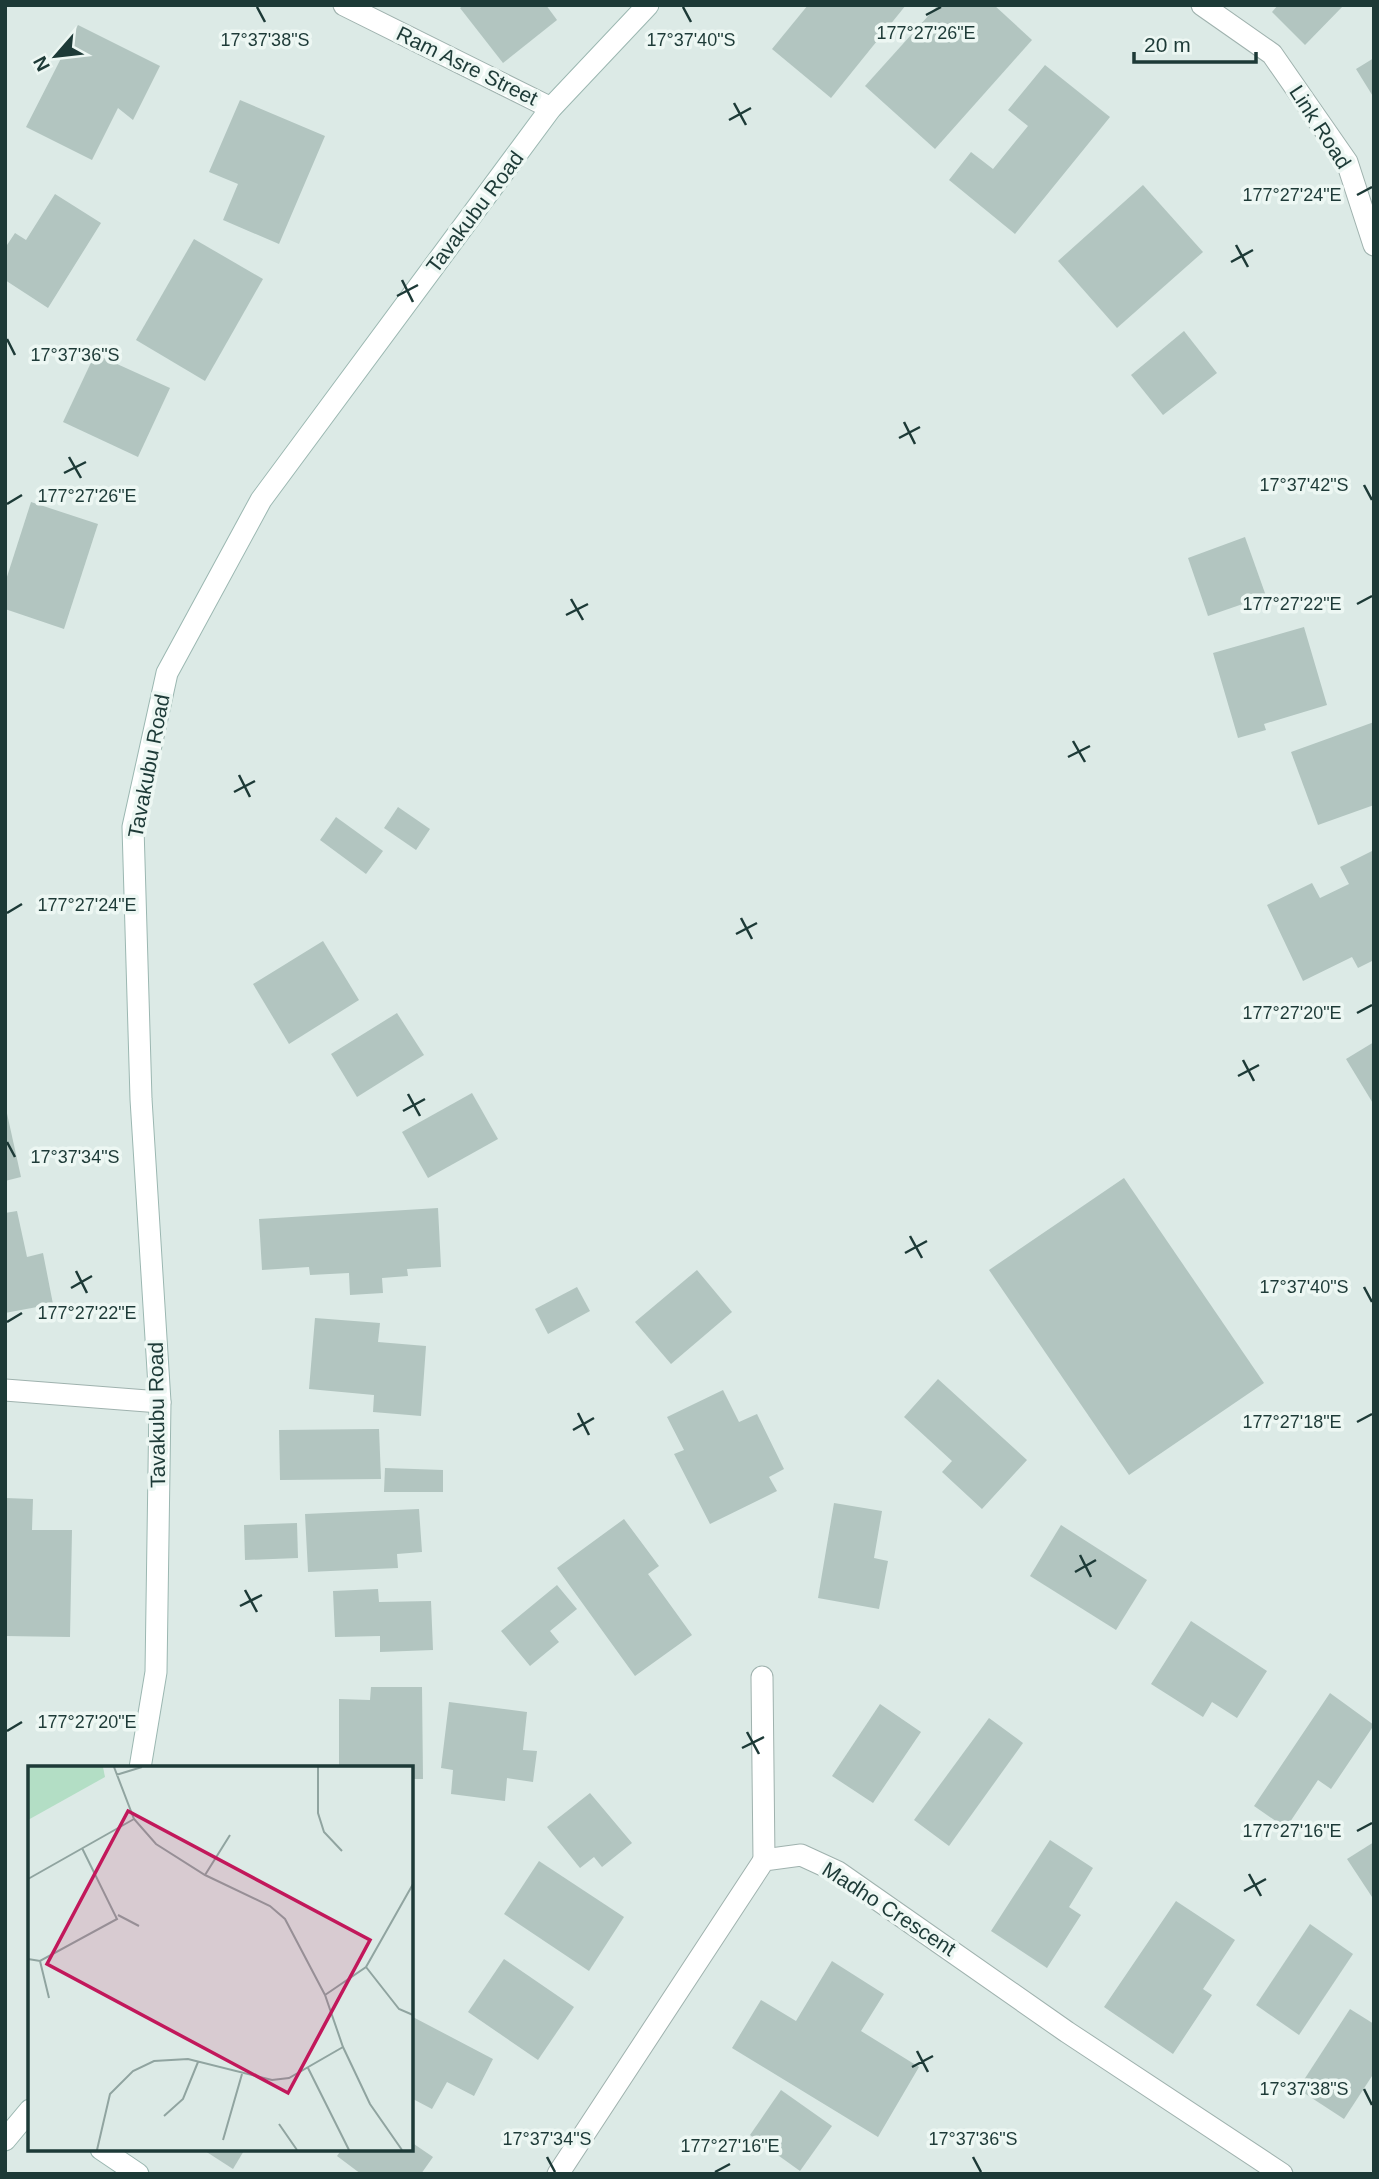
<svg xmlns="http://www.w3.org/2000/svg" width="1379" height="2179" font-family="Arial,sans-serif">
  <style>
    .building { fill: #b2c5c0 }
    .lines { fill: none; stroke-linecap: round; stroke-linejoin: round }
    .minor-casing { stroke: #9fb2ae; stroke-width: 23 }
    .secondary-casing { stroke: #9bb7b1; stroke-width: 23 }
    .minor { stroke: #fff; stroke-width: 21 }
    .secondary { stroke: #fff; stroke-width: 21 }
    .ticks { fill: none; stroke: #1d3a37; stroke-width: 2.5 }
    .labels { text-anchor: middle; stroke-width: 7; stroke-linejoin: round; paint-order: stroke }
    .street-label { font-size: 21px; fill: #1d3a37; stroke: #edf7f3 }
    .inset-road { fill: none; stroke: #90a4a0; stroke-width: 2 }
    .view { fill: #c2185b; fill-opacity: 0.15; stroke: #c2185b; stroke-width: 3.5 }
    .inset-edge { fill: none; stroke: #1d3a37; stroke-width: 3.5 }
    .ticks-label { font-size: 18px; text-anchor: middle; fill: #1d3a37; stroke: #edf7f3; stroke-width: 7; stroke-linejoin: round; paint-order: stroke }
  </style>
  <rect width="100%" height="100%" fill="#dceae6"/>
  <g class="building">
    <polygon points="464,5 546,5 557,20 503,63 460,8"/>
    <polygon points="808,5 906,5 831,98 772,49"/>
    <polygon points="938,5 994,5 1032,40 935,149 865,86"/>
    <polygon points="1278,5 1344,5 1305,45 1272,12"/>
    <polygon points="78,25 160,66 133,120 118,108 92,160 26,127"/>
    <polygon points="1374,58 1374,98 1356,69"/>
    <polygon points="1045,65 1110,117 1015,234 949,180 971,152 993,169 1028,126 1008,110"/>
    <polygon points="240,100 325,136 279,244 223,220 238,184 209,172"/>
    <polygon points="1143,185 1203,252 1117,328 1058,261"/>
    <polygon points="55,194 101,223 48,308 5,280 5,248 15,233 26,240"/>
    <polygon points="194,239 263,279 205,381 136,340"/>
    <polygon points="1184,331 1217,373 1163,415 1131,375"/>
    <polygon points="95,354 170,388 138,457 63,422"/>
    <polygon points="31,502 98,524 64,629 5,609 5,583"/>
    <polygon points="1245,537 1266,596 1208,616 1188,558"/>
    <polygon points="1304,627 1327,705 1264,724 1266,730 1238,738 1213,653"/>
    <polygon points="1374,722 1374,805 1318,825 1291,752"/>
    <polygon points="398,807 430,829 416,850 384,828"/>
    <polygon points="336,817 383,851 366,874 320,840"/>
    <polygon points="1374,850 1374,960 1358,968 1352,957 1303,981 1267,905 1312,883 1320,898 1349,884 1340,867"/>
    <polygon points="323,941 359,1000 289,1044 253,984"/>
    <polygon points="397,1013 424,1055 357,1097 331,1054"/>
    <polygon points="1374,1042 1374,1105 1346,1059"/>
    <polygon points="472,1093 498,1139 428,1178 402,1132"/>
    <polygon points="6,1109 21,1177 5,1181 5,1110"/>
    <polygon points="1124,1178 1264,1383 1129,1475 989,1270"/>
    <polygon points="438,1208 441,1267 407,1269 408,1276 382,1278 383,1293 350,1295 349,1273 310,1275 309,1267 262,1270 259,1219"/>
    <polygon points="17,1211 27,1257 43,1253 53,1304 5,1313 5,1213"/>
    <polygon points="697,1270 732,1312 671,1364 635,1322"/>
    <polygon points="577,1287 590,1311 548,1334 535,1309"/>
    <polygon points="315,1318 380,1323 378,1342 426,1346 421,1416 373,1412 374,1395 309,1389"/>
    <polygon points="938,1379 1027,1460 982,1509 942,1472 952,1461 904,1417"/>
    <polygon points="723,1390 739,1422 757,1414 784,1469 769,1477 777,1491 710,1524 674,1454 684,1450 667,1417"/>
    <polygon points="379,1429 381,1479 280,1480 279,1430"/>
    <polygon points="385,1468 443,1470 443,1492 384,1492"/>
    <polygon points="5,1498 33,1499 32,1530 72,1530 70,1637 5,1636"/>
    <polygon points="834,1503 882,1511 874,1558 888,1561 879,1609 818,1598"/>
    <polygon points="419,1509 422,1552 397,1554 398,1568 308,1572 305,1514"/>
    <polygon points="624,1519 659,1566 648,1574 692,1635 635,1676 557,1568"/>
    <polygon points="297,1523 298,1558 245,1560 244,1525"/>
    <polygon points="1061,1525 1147,1580 1116,1630 1030,1576"/>
    <polygon points="557,1585 577,1609 550,1631 559,1642 530,1666 501,1631"/>
    <polygon points="378,1589 379,1602 431,1601 433,1650 380,1652 380,1636 335,1637 333,1591"/>
    <polygon points="1191,1621 1267,1671 1237,1718 1212,1702 1203,1717 1151,1684"/>
    <polygon points="371,1687 422,1687 423,1779 411,1779 411,1768 339,1768 339,1699 370,1700"/>
    <polygon points="1330,1693 1374,1725 1331,1789 1318,1780 1286,1828 1254,1806"/>
    <polygon points="449,1702 527,1712 523,1750 537,1751 533,1782 507,1778 505,1801 451,1794 453,1770 441,1768"/>
    <polygon points="880,1704 921,1732 873,1803 832,1776"/>
    <polygon points="989,1718 1023,1743 949,1846 914,1820"/>
    <polygon points="590,1793 632,1843 602,1867 594,1857 580,1868 547,1827"/>
    <polygon points="1050,1840 1093,1868 1069,1907 1081,1915 1047,1968 991,1931"/>
    <polygon points="1374,1842 1374,1900 1347,1859"/>
    <polygon points="539,1861 624,1917 589,1971 504,1914"/>
    <polygon points="1176,1901 1235,1940 1203,1989 1212,1995 1173,2054 1104,2007"/>
    <polygon points="1310,1924 1353,1954 1299,2035 1256,2005"/>
    <polygon points="504,1959 574,2007 538,2060 468,2012"/>
    <polygon points="832,1961 884,1994 861,2031 919,2067 878,2137 732,2048 761,2000 796,2021"/>
    <polygon points="1350,2009 1374,2024 1374,2073 1344,2119 1298,2089"/>
    <polygon points="411,2016 493,2059 474,2096 447,2082 432,2109 411,2098"/>
    <polygon points="781,2090 832,2126 800,2171 750,2135"/>
    <polygon points="411,2142 433,2157 421,2174 361,2174 337,2156 342,2149 411,2149"/>
    <polygon points="202,2149 245,2149 233,2169"/>
  </g>
  <g class="lines">
    <defs>
      <g id="minor">
        <polyline points="344,5 551,108"/>
        <polyline points="1202,5 1272,54 1347,162 1374,245"/>
        <polyline points="5,1390 160,1402"/>
        <polyline points="762,1677 764,1860"/>
        <polyline points="558,2174 764,1860 801,1855 838,1872 1067,2032 1282,2174"/>
      </g>
      <g id="secondary">
        <polyline points="140,1768 156,1672 160,1402 141,1099 133,827 167,673 261,500 551,108 648,5"/>
        <polyline points="5,2140 30,2110"/>
        <polyline points="101,2149 138,2174"/>
      </g>
    </defs>
    <use href="#minor" class="minor-casing"/>
    <use href="#secondary" class="secondary-casing"/>
    <use href="#minor" class="minor"/>
    <use href="#secondary" class="secondary"/>
  </g>
  <path class="ticks" d="M257 7 265 22M683 7 691 22M926 15 941 7M734 103 746 125M729 120 751 108M1357 195 1372 187M1236 245 1248 267M1231 262 1253 250M402 280 413 302M397 296 418 285M7 339 15 355M904 422 915 444M899 438 920 427M69 457 81 478M64 473 86 462M1364 485 1372 500M7 504 22 495M571 599 583 620M1357 604 1372 596M566 615 588 604M1073 741 1085 762M1068 757 1090 746M239 775 250 797M234 792 255 781M7 913 22 904M741 918 752 939M736 934 757 923M1357 1013 1372 1005M1243 1060 1254 1081M1238 1076 1259 1065M408 1094 420 1116M403 1111 425 1099M7 1142 15 1157M910 1236 922 1258M905 1253 927 1241M76 1271 87 1293M1364 1287 1372 1302M71 1288 92 1276M7 1322 22 1313M578 1413 589 1435M1357 1422 1372 1414M573 1430 594 1418M1080 1555 1091 1577M1075 1572 1096 1560M245 1590 257 1612M240 1606 262 1595M7 1731 22 1722M747 1732 759 1754M742 1748 764 1737M1357 1831 1372 1823M1249 1874 1261 1896M1244 1891 1266 1879M917 2051 928 2072M912 2067 933 2056M1364 2089 1372 2105M547 2157 555 2172M973 2157 981 2172M715 2172 730 2164"/>
  <g class="labels">
    <g class="street-label">
      <text transform="translate(467 66) rotate(26)" y="7">Ram Asre Street</text>
      <text transform="translate(1320 127) rotate(57)" y="7">Link Road</text>
      <text transform="translate(475 212) rotate(-53)" y="7">Tavakubu Road</text>
      <text transform="translate(149 766) rotate(-79)" y="7">Tavakubu Road</text>
      <text transform="translate(157 1415) rotate(-91)" y="7">Tavakubu Road</text>
      <text transform="translate(889 1909) rotate(33)" y="7">Madho Crescent</text>
    </g>
  </g>
  <g transform="translate(28 1766)">
    <rect width="385" height="385" fill="#dceae6"/>
    <path d="M0 1H75L77 11 0 54Z" fill="#b3dec5"/>
    <path class="inset-road" d="M86 1 106 53 128 78 177 109 242 140 257 153 297 229 315 281 342 338 374 384M290 1V47L296 66 314 85M88 9 114 1M177 109 202 69M0 113 106 53M90 149 111 160M0 193 12 195 89 153 54 82M12 195 21 232M338 201 371 243 385 249M297 229 338 201 385 118M280 302 321 384M136 350 155 333 170 296M251 358 269 384M195 374 214 308M69 384 82 328 105 305 126 295 160 293 244 314 261 312 315 281"/>
    <path class="view" d="M100 45 342 174 260 327 19 198Z"/>
    <rect width="385" height="385" class="inset-edge"/>
  </g>
  <g class="ticks-label">
    <text x="926" y="39">177°27'26"E</text>
    <text x="265" y="46">17°37'38"S</text>
    <text x="691" y="46">17°37'40"S</text>
    <text x="1292" y="201">177°27'24"E</text>
    <text x="75" y="361">17°37'36"S</text>
    <text x="1304" y="491">17°37'42"S</text>
    <text x="87" y="502">177°27'26"E</text>
    <text x="1292" y="610">177°27'22"E</text>
    <text x="87" y="911">177°27'24"E</text>
    <text x="1292" y="1019">177°27'20"E</text>
    <text x="75" y="1163">17°37'34"S</text>
    <text x="1304" y="1293">17°37'40"S</text>
    <text x="87" y="1319">177°27'22"E</text>
    <text x="1292" y="1428">177°27'18"E</text>
    <text x="87" y="1728">177°27'20"E</text>
    <text x="1292" y="1837">177°27'16"E</text>
    <text x="1304" y="2095">17°37'38"S</text>
    <text x="547" y="2145">17°37'34"S</text>
    <text x="973" y="2145">17°37'36"S</text>
    <text x="730" y="2152">177°27'16"E</text>
  </g>
  <rect width="1379" height="2179" fill="none" stroke="#1d3a37" stroke-width="14"/>
  <g transform="translate(56 56) rotate(242)" stroke="#edf7f3" stroke-width="5" paint-order="stroke">
  <path d="M0-5L12 26L0 18L-12 26Z" fill="#1d3a37"/>
  <text y="-10" font-size="19" font-weight="bold" text-anchor="middle" fill="#1d3a37">N</text>
  </g>
  <path d="M1134 52v10h122v-10" fill="none" stroke="#1d3a37" stroke-width="3.5"/>
  <text x="1144" y="52" font-size="21" fill="#1d3a37" stroke="#edf7f3" stroke-width="5" paint-order="stroke">20 m</text>
</svg>
